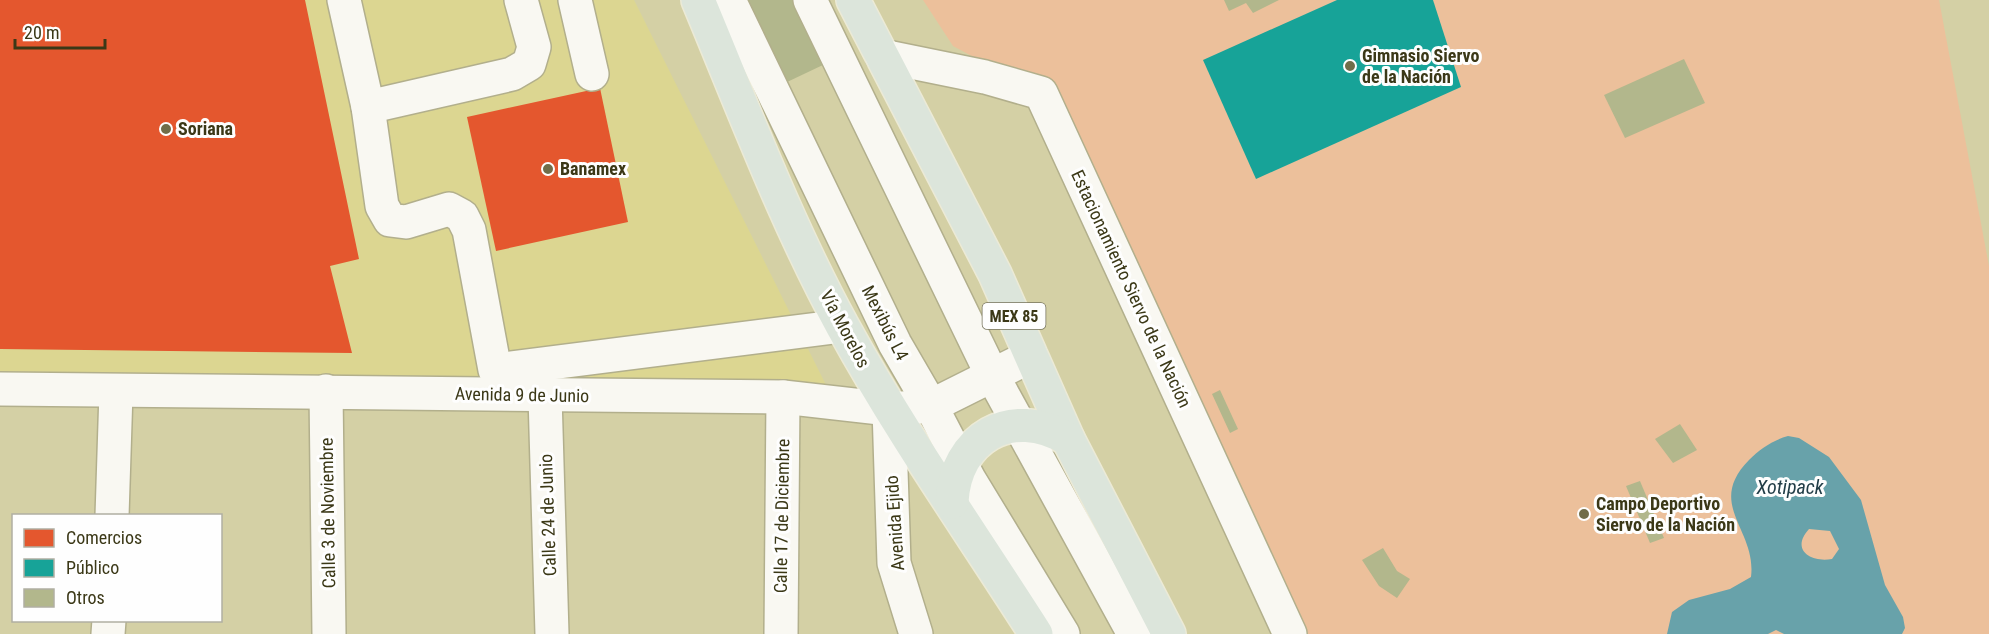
<svg xmlns="http://www.w3.org/2000/svg" width="1989" height="634" font-family="'Roboto Condensed',sans-serif">
  <style>
    .built { fill: #dcd691 }
    .green { fill: #ecc09b }
    .water { fill: #68a2aa; fill-rule: evenodd }
    .shops { fill: #e4572e }
    .public { fill: #17a398 }
    .building { fill: #b2b78c }
    .lines { fill: none; stroke-linecap: round; stroke-linejoin: round }
    .minor-casing { stroke: #b2af8c; stroke-width: 36 }
    .major-casing { stroke: #ecead6; stroke-width: 36 }
    .minor { stroke: #f9f8f2; stroke-width: 33 }
    .major { stroke: #dce5db; stroke-width: 33 }
    .poi-dot { fill: #716d49; stroke: #fefefe; stroke-width: 2 }
    .labels { text-anchor: middle; stroke-width: 6; stroke-linejoin: round; paint-order: stroke }
    .shield { fill: #fefefe; stroke: #76735c; stroke-width: 1.5 }
    .shield-label { font-size: 16px; font-weight: bold; fill: #3b3817 }
    .poi-label { font-size: 18px; font-weight: bold; fill: #3b3817; stroke: #fefefe; text-anchor: start }
    .street-label { font-size: 18px; fill: #3b3817; stroke: #fefefe }
    .water-label { font-size: 20px; font-style: italic; fill: #223d47; stroke: #fefefe }
  </style>
  <rect width="100%" height="100%" fill="#d4d0a5"/>
  <polygon class="built" points="0,0 634,0 831,395 0,383"/>
  <polygon class="green" points="923,0 1939,0 1989,266 1989,634 1290,634 1041,93 953,46"/>
  <path class="water" d="M1788 436 1799 438 1829 457 1861 500 1885 585 1903 617 1905 628 1902 634H1784L1776 630 1768 634H1667L1672 612 1689 600 1730 589 1751 577C1757 529 1705 505 1749 460 1760 449 1773 440 1788 436ZM1809 529 1830 531 1839 549 1832 559C1811 563 1790 550 1809 529Z"/>
  <g class="shops">
    <polygon points="0,0 305,0 359,259 330,266 352,353 0,349"/>
    <polygon points="600,88 628,222 496,251 467,117"/>
  </g>
  <polygon class="public" points="1337,0 1433,0 1461,87 1256,179 1203,60"/>
  <g class="building">
    <polygon points="744,0 794,0 825,64 785,83"/>
    <polygon points="1224,0 1279,0 1253,13 1246,3 1229,11"/>
    <polygon points="1684,59 1705,103 1625,138 1604,95"/>
    <polygon points="1220,390 1238,429 1230,433 1212,394"/>
    <polygon points="1680,424 1697,450 1673,463 1655,439"/>
    <polygon points="1640,481 1664,538 1650,543 1626,486"/>
    <polygon points="1383,548 1397,571 1410,579 1397,598 1379,586 1362,560"/>
  </g>
  <g class="lines">
    <defs>
      <g id="minor">
        <polyline points="344,0 368,107 382,206 390,220 406,222 449,209 462,216 469,230 495,370 842,326"/>
        <polyline points="575,0 592,74"/>
        <polyline points="729,0 895,344 931,406 969,479 1063,634"/>
        <polyline points="810,0 992,375 1134,634"/>
        <polyline points="882,56 985,77 1041,93 1290,634"/>
        <polyline points="368,107 512,74 529,64 534,47 521,0"/>
        <polyline points="0,389 783,397 889,409 931,406 1031,356"/>
        <polyline points="326,391 329,634"/>
        <polyline points="545,396 552,634"/>
        <polyline points="889,409 894,563 916,634"/>
        <polyline points="112,516 116,392"/>
        <polyline points="108,634 109,620"/>
        <polyline points="781,634 783,397"/>
      </g>
      <g id="major">
        <path d="M698 0C744 110 786 223 843 327 901 433 971 532 1036 634"/>
        <polyline points="853,0 995,274 1068,439 1169,634"/>
        <path d="M952 502C955 438 1011 405 1068 439"/>
      </g>
    </defs>
    <use href="#minor" class="minor-casing"/>
    <use href="#major" class="major-casing"/>
    <use href="#minor" class="minor"/>
    <use href="#major" class="major"/>
  </g>
  <g class="poi-dot">
    <circle cx="1350" cy="66" r="6"/>
    <circle cx="166" cy="129" r="6"/>
    <circle cx="548" cy="169" r="6"/>
    <circle cx="1584" cy="514" r="6"/>
  </g>
  <g class="labels">
    <rect class="shield" x="982.5" y="303" width="63" height="26" rx="4.5"/>
    <g class="shield-label">
      <text x="1014" y="322">MEX 85</text>
    </g>
    <g class="poi-label">
      <text x="1362" y="62">Gimnasio Siervo<tspan x="1362" dy="21">de la Nación</tspan></text>
      <text x="178" y="135">Soriana</text>
      <text x="560" y="175">Banamex</text>
      <text x="1596" y="510">Campo Deportivo<tspan x="1596" dy="21">Siervo de la Nación</tspan></text>
    </g>
    <g class="street-label">
      <text transform="translate(1131 289) rotate(65)" y="6">Estacionamiento Siervo de la Nación</text>
      <text transform="translate(885 323) rotate(63)" y="6">Mexibús L4</text>
      <text transform="translate(845 329) rotate(62)" y="6">Vía Morelos</text>
      <text transform="translate(522 395) rotate(1)" y="6">Avenida 9 de Junio</text>
      <text transform="translate(328 513) rotate(-91)" y="6">Calle 3 de Noviembre</text>
      <text transform="translate(548 515) rotate(-92)" y="6">Calle 24 de Junio</text>
      <text transform="translate(782 516) rotate(-89)" y="6">Calle 17 de Diciembre</text>
      <text transform="translate(895 523) rotate(-94)" y="6">Avenida Ejido</text>
    </g>
    <g class="water-label">
      <text x="1790" y="494">Xotipack</text>
    </g>
  </g>
  <rect x="12" y="514" width="210" height="108" fill="#fefefe" stroke="#b0afa2" stroke-width="1.5"/>
  <rect x="24" y="529" width="30" height="18" fill="#e4572e" stroke="#b0afa2" stroke-width="1.5"/>
  <text x="66" y="544" font-size="18" fill="#3b3817">Comercios</text>
  <rect x="24" y="559" width="30" height="18" fill="#17a398" stroke="#b0afa2" stroke-width="1.5"/>
  <text x="66" y="574" font-size="18" fill="#3b3817">Público</text>
  <rect x="24" y="589" width="30" height="18" fill="#b2b78c" stroke="#b0afa2" stroke-width="1.5"/>
  <text x="66" y="604" font-size="18" fill="#3b3817">Otros</text>
  <path d="M15 39v9h90v-9" fill="none" stroke="#3b3817" stroke-width="3"/>
  <text x="24" y="39" font-size="18" fill="#3b3817" stroke="#fefefe" stroke-width="4.5" paint-order="stroke">20 m</text>
</svg>
